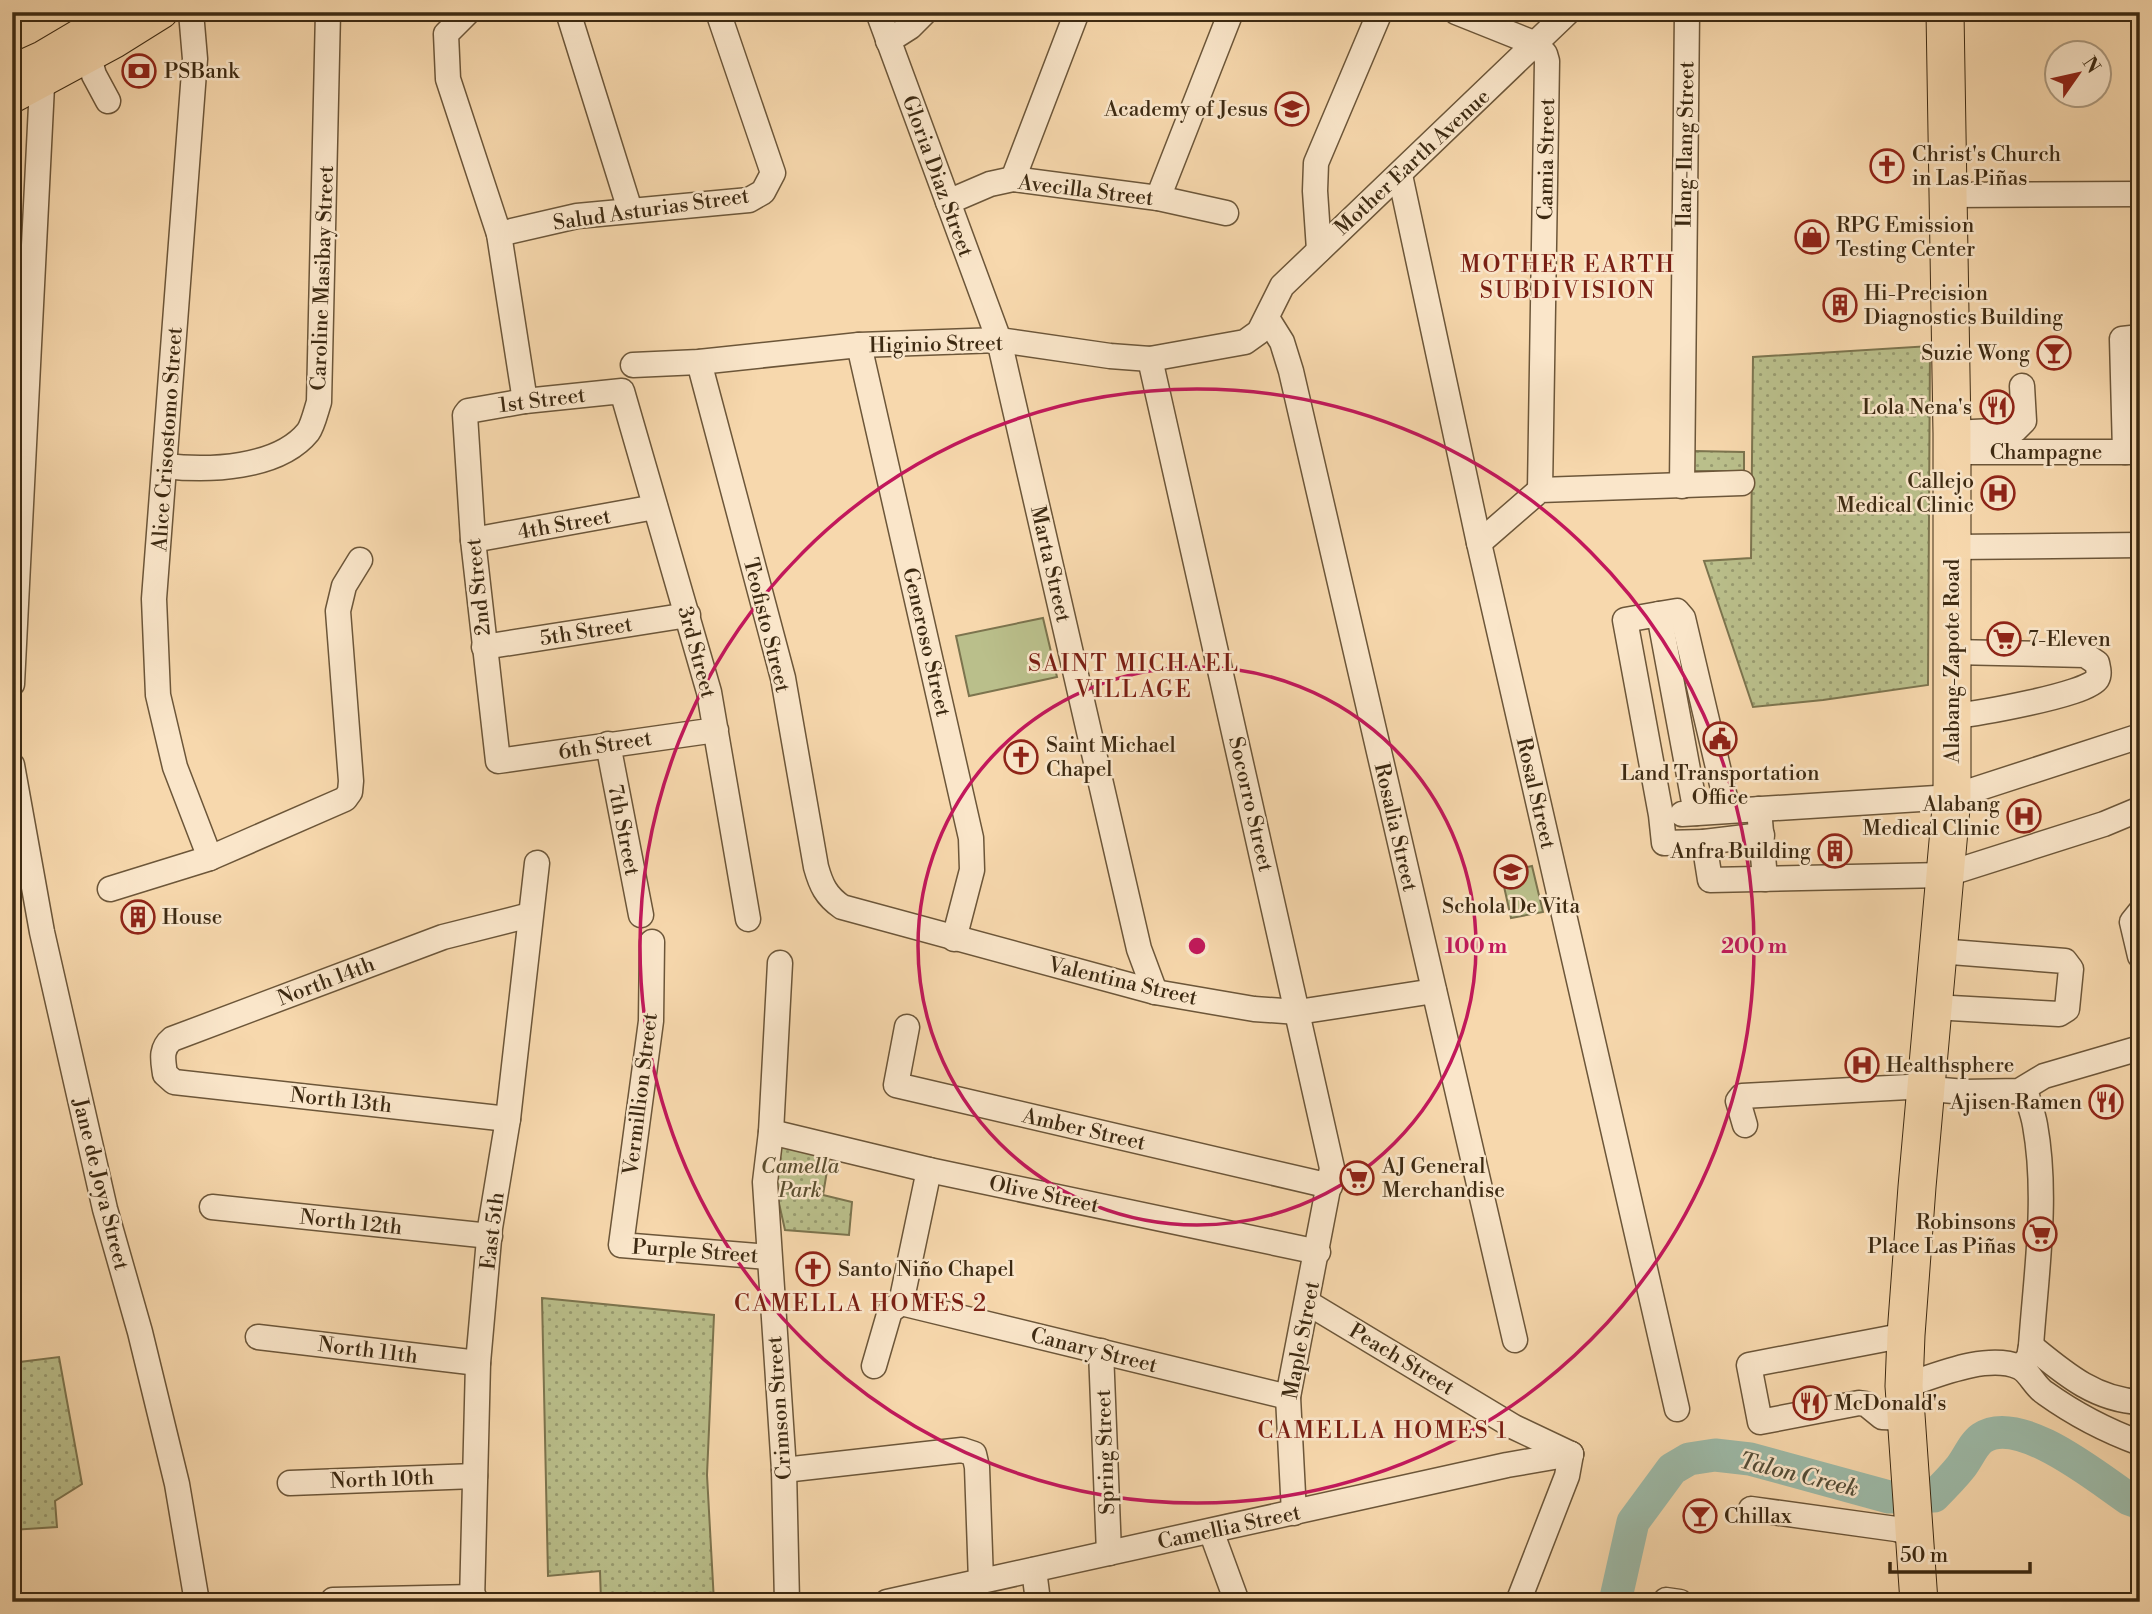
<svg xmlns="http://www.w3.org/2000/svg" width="2152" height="1614" font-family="'Libre Bodoni',serif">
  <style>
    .green { fill: url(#green-dots); stroke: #7c744e; stroke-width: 2 }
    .pitch { fill: #babf8b; stroke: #7c744e; stroke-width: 2 }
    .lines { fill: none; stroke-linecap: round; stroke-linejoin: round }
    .river { stroke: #9dbaa8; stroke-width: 33 }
    .minor-casing { stroke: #6c5639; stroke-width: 27 }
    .major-casing { stroke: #3d2a12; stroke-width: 34 }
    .highway-casing { stroke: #3d2a12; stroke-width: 39 }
    .minor { stroke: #fae6ca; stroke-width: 24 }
    .major { stroke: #f7d8ad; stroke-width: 32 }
    .highway { stroke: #f7d8ad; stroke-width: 37 }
    .ring { fill: none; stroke: #c2185b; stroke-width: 3.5 }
    .labels { text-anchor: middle; stroke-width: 5; stroke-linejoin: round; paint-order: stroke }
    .poi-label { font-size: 21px; fill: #3d2a12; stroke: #fae6ca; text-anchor: start }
    .street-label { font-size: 21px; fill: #3d2a12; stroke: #fae6ca }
    .park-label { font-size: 21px; font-style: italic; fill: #5c4f30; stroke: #fae6ca }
    .neighbourhood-label { font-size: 23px; letter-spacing: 2px; fill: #7a1f14; stroke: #fae6ca }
    .water-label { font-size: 23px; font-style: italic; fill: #554e38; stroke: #fae6ca }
    .centre { fill: #c2185b; stroke: #fae6ca; stroke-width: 3.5 }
    .ring-label { font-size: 21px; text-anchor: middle; font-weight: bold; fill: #c2185b; stroke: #fae6ca; stroke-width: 5; stroke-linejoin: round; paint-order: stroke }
  </style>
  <defs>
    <pattern id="green-dots" width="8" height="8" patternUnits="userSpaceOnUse" patternTransform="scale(1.75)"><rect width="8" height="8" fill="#babf8b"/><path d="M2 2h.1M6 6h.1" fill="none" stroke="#989b70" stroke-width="1.8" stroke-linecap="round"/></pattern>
  </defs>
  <rect width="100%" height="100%" fill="#f7d8ad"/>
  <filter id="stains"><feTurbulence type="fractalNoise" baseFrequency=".00286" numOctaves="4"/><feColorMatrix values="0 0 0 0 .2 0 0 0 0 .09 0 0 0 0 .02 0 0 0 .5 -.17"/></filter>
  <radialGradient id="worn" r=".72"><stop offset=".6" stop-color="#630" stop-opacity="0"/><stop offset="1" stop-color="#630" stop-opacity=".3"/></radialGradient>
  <g class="green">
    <polygon points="1930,346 1928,685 1823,700 1753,707 1704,561 1751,558 1753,357"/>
    <polygon points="1693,451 1744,452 1744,471 1693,471"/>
    <polygon points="781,1145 829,1159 823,1195 852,1202 849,1235 785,1230 774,1181"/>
    <polygon points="542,1298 714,1315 707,1475 714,1602 601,1602 600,1571 548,1576"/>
    <polygon points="59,1357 82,1484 55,1501 57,1527 12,1530 12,1363"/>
  </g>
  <g class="pitch">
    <polygon points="1043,618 1057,677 969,696 956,636"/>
    <polygon points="1532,866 1543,912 1511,918 1501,873"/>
  </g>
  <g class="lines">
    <path class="river" d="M1615 1602 1633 1522 1672 1469 1689 1459 1715 1455 1750 1459 1889 1497 1934 1496C1943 1487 1952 1478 1960 1468 1967 1460 1973 1444 1982 1438 2019 1413 2098 1478 2129 1499L2140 1503"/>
    <defs>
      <g id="minor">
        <polyline points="191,12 195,59 154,599 158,695 175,767 210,858"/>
        <polyline points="468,12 446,34 448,79 499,234 525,401"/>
        <polyline points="568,12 630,210"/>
        <polyline points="878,12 999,340 1139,949 1155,992"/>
        <polyline points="1456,12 1536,44 1545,54 1547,61 1540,490"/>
        <polyline points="84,40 94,75 108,101"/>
        <polyline points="888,41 910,27 925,12"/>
        <polyline points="1400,175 1479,543 1677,1409"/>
        <polyline points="1013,179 1077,12"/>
        <polyline points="1947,195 2140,194"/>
        <polyline points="1158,198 1231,12"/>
        <polyline points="948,202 990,184 1013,179 1158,198 1226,213"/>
        <polyline points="499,234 577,216 749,200 763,192 773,173 718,12"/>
        <polyline points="1319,250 1315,191 1316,163 1380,12"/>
        <polyline points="1267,318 1282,342 1291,371 1515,1340"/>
        <polyline points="859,345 971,838 972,870 954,939"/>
        <polyline points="1150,359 1332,1168 1288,1397 1294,1513"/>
        <path d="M699 362 783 678 816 867C821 885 826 896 842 907L1155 992 1254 1009 1298 1012 1434 991"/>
        <polyline points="633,365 699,362 859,345 999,340 1110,356 1150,359 1245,342 1259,332 1282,286 1568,12"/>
        <polyline points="1952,433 2015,430 2024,421 2022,386"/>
        <polyline points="1952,452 2140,452"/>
        <polyline points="2125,452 2122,339 2140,337"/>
        <path d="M165 466C208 471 278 469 308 432 313 425 316 411 319 402L328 12"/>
        <polyline points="1682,486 1687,12"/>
        <polyline points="473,540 655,507"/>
        <polyline points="1479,543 1540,490 1742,483"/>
        <polyline points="1953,547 2140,545"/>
        <polyline points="1659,614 1677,611 1683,618 1728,810"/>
        <polyline points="484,647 688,615"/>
        <path d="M1952 652 2085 655 2097 663C2098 668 2100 674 2097 679 2087 695 1975 714 1953 716"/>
        <polyline points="12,684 43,66"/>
        <polyline points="716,730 498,761 473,540 465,415 468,411 525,401 622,391 709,692 748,919"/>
        <polyline points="608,744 641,915"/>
        <polyline points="12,765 42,932 105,1209 140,1332 177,1484 197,1602"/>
        <polyline points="1759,809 1765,879"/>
        <polyline points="1696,813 1659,614 1625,620 1661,815 1664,843 1704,842 1710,880 1944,875 2104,824 2140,809"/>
        <polyline points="1682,814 1952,797 2140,736"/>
        <polyline points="1704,842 1762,835"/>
        <polyline points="110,889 210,858 345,799 350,792 351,781 338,611 344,586 360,560"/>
        <polyline points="2140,912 2132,922 2140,956"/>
        <polyline points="652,942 651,1021 621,1245 769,1257"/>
        <polyline points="780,963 771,1132 765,1182 784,1470 787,1602"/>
        <polyline points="1933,1007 2059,1014 2067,1009 2071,969 2065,961 1938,951"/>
        <polyline points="907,1027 896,1085 1330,1186"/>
        <path d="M508 1119 174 1082 165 1074C163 1060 160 1049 172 1039L443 937 530 915"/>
        <polyline points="1745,1125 1738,1101 1742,1096 1908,1087 1965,1092 2019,1091 2044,1076 2140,1048"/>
        <polyline points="771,1132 929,1170 1318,1252"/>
        <polyline points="212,1207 490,1236"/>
        <polyline points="901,1303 1288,1397"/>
        <polyline points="1308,1303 1514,1427 1571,1454"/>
        <polyline points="1906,1335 1749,1365 1760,1422 1859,1403 1866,1404 1882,1417 1906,1418"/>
        <polyline points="258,1337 478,1363"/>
        <path d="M2031 1346C2064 1373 2095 1400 2140 1402"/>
        <polyline points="1101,1351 1109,1553"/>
        <polyline points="874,1366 890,1311 901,1303 929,1170"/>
        <path d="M2021 1367 2029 1357 2031 1346C2036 1274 2048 1197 2035 1125 2033 1113 2028 1101 2025 1089"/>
        <path d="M1904 1386C1935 1376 1987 1353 2019 1367 2029 1371 2035 1387 2045 1393 2073 1413 2107 1431 2140 1443"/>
        <polyline points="784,1470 962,1450 974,1454 977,1467 981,1581"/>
        <polyline points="290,1483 475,1476"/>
        <polyline points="1751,1509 1896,1529 1914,1534"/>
        <polyline points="1211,1531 1237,1602"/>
        <polyline points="1034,1570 1038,1601"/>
        <polyline points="1520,1597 1567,1476 1571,1454"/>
        <polyline points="333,1600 474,1597"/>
        <polyline points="1666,1600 1680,1602"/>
        <polyline points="472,1602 478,1363 490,1228 508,1119 537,863"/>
        <polyline points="887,1602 1507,1465 1571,1454"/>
      </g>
      <g id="major">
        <polyline points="12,71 43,57 119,12"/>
        <polyline points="12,97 114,42 162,12"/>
      </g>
      <polyline id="highway" points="1919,1602 1904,1386 1906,1335 1917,1187 1952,797 1952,433 1945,12"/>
    </defs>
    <use href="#minor" class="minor-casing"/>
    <use href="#major" class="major-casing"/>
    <use href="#highway" class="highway-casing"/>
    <use href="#minor" class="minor"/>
    <use href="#major" class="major"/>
    <use href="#highway" class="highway"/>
  </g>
  <g class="ring">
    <circle cx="1197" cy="946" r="279"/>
    <circle cx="1197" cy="946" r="557"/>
  </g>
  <defs>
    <symbol id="bank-ring" viewBox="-11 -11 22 22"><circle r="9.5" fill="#fae6ca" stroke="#8f2418" stroke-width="1.5"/><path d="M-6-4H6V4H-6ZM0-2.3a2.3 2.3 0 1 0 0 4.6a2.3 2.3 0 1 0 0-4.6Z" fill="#8f2418"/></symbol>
    <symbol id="school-ring" viewBox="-11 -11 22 22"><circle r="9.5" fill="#fae6ca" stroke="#8f2418" stroke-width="1.5"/><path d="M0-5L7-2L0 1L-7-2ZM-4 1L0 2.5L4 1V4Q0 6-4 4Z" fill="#8f2418"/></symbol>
    <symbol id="church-ring" viewBox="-11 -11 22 22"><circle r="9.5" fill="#fae6ca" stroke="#8f2418" stroke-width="1.5"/><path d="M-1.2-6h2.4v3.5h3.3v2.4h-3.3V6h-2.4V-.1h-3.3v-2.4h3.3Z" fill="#8f2418"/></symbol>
    <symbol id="shop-ring" viewBox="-11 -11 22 22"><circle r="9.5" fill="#fae6ca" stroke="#8f2418" stroke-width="1.5"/><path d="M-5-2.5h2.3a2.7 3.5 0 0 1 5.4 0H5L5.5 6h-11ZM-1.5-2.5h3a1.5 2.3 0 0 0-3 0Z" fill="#8f2418"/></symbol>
    <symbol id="building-ring" viewBox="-11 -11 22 22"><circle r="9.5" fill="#fae6ca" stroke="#8f2418" stroke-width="1.5"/><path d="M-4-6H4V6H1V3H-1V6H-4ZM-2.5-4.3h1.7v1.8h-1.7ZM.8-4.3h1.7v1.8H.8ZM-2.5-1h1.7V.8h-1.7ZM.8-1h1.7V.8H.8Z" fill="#8f2418"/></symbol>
    <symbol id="bar-ring" viewBox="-11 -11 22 22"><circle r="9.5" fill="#fae6ca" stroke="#8f2418" stroke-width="1.5"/><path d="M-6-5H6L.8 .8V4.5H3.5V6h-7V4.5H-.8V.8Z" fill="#8f2418"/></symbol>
    <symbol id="restaurant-ring" viewBox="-11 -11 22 22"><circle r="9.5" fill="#fae6ca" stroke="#8f2418" stroke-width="1.5"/><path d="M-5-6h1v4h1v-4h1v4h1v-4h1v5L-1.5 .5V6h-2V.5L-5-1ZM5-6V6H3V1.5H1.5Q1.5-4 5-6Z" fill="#8f2418"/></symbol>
    <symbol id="hospital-ring" viewBox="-11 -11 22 22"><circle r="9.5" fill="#fae6ca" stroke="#8f2418" stroke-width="1.5"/><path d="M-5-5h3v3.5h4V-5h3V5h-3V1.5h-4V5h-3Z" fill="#8f2418"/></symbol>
    <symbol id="supermarket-ring" viewBox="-11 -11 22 22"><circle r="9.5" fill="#fae6ca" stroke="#8f2418" stroke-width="1.5"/><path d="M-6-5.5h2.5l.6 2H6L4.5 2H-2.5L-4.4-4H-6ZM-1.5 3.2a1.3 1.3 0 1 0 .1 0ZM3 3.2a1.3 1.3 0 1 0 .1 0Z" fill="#8f2418"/></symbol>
    <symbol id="civic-ring" viewBox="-11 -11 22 22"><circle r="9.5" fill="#fae6ca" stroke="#8f2418" stroke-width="1.5"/><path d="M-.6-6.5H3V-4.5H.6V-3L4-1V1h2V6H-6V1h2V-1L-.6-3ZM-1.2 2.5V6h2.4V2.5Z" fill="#8f2418"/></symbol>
  </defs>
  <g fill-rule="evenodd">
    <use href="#bank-ring" x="120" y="52" width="38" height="38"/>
    <use href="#school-ring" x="1273" y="90" width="38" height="38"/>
    <use href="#church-ring" x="1868" y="147" width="38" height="38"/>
    <use href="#shop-ring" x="1793" y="218" width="38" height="38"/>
    <use href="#building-ring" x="1821" y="286" width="38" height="38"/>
    <use href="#bar-ring" x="2035" y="334" width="38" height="38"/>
    <use href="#restaurant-ring" x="1978" y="388" width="38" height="38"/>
    <use href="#hospital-ring" x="1979" y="474" width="38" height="38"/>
    <use href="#supermarket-ring" x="1985" y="620" width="38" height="38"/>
    <use href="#civic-ring" x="1701" y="720" width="38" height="38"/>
    <use href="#church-ring" x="1002" y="738" width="38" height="38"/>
    <use href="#hospital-ring" x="2005" y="797" width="38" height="38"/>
    <use href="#building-ring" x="1816" y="832" width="38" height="38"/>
    <use href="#school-ring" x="1492" y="853" width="38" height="38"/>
    <use href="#building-ring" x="119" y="898" width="38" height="38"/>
    <use href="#hospital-ring" x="1843" y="1046" width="38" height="38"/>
    <use href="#restaurant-ring" x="2087" y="1083" width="38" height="38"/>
    <use href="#supermarket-ring" x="1338" y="1159" width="38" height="38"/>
    <use href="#supermarket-ring" x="2021" y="1215" width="38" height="38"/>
    <use href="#church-ring" x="794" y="1250" width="38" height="38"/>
    <use href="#restaurant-ring" x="1791" y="1384" width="38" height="38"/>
    <use href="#bar-ring" x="1681" y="1497" width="38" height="38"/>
  </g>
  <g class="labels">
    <g class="poi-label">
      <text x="164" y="78">PSBank</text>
      <text x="1268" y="116" text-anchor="end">Academy of Jesus</text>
      <text x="1912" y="161">Christ's Church<tspan x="1912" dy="24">in Las Piñas</tspan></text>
      <text x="1836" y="232">RPG Emission<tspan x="1836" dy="24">Testing Center</tspan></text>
      <text x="1864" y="300">Hi-Precision<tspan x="1864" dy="24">Diagnostics Building</tspan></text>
      <text x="2030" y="360" text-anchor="end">Suzie Wong</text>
      <text x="1972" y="414" text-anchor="end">Lola Nena's</text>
      <text x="1974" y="488" text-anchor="end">Callejo<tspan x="1974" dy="24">Medical Clinic</tspan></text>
      <text x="2028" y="646">7-Eleven</text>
      <text x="1046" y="752">Saint Michael<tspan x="1046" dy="24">Chapel</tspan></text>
      <text x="1720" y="780" text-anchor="middle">Land Transportation<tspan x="1720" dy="24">Office</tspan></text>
      <text x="2000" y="811" text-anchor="end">Alabang<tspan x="2000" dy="24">Medical Clinic</tspan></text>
      <text x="1811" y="858" text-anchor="end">Anfra Building</text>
      <text x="1511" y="913" text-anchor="middle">Schola De Vita</text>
      <text x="162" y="924">House</text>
      <text x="1886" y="1072">Healthsphere</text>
      <text x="2082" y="1109" text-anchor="end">Ajisen Ramen</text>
      <text x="1382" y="1173">AJ General<tspan x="1382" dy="24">Merchandise</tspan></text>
      <text x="2016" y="1229" text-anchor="end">Robinsons<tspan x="2016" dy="24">Place Las Piñas</tspan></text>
      <text x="838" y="1276">Santo Niño Chapel</text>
      <text x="1834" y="1410">McDonald's</text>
      <text x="1724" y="1523">Chillax</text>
    </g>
    <g class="street-label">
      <text transform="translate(1685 144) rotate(-89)" y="7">Ilang-Ilang Street</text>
      <text transform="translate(1546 159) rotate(-89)" y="7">Camia Street</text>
      <text transform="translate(1412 162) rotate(-43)" y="7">Mother Earth Avenue</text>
      <text transform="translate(938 176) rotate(70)" y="7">Gloria Diaz Street</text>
      <text transform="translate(1086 190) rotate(7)" y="7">Avecilla Street</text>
      <text transform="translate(651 209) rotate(-8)" y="7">Salud Asturias Street</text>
      <text transform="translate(322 278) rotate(-88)" y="7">Caroline Masibay Street</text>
      <text transform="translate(936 344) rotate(-1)" y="7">Higinio Street</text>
      <text transform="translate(542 400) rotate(-7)" y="7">1st Street</text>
      <text transform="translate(167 439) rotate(-86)" y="7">Alice Crisostomo Street</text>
      <text x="2046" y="459">Champagne</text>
      <text transform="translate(564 524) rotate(-10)" y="7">4th Street</text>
      <text transform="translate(1051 564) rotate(77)" y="7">Marta Street</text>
      <text transform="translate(478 587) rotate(-96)" y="7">2nd Street</text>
      <text transform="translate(767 625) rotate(76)" y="7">Teofisto Street</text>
      <text transform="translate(586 631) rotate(-9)" y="7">5th Street</text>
      <text transform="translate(927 642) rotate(77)" y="7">Generoso Street</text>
      <text transform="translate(697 652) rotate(75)" y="7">3rd Street</text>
      <text transform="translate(1952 661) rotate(-90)" y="7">Alabang-Zapote Road</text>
      <text transform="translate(605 745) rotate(-9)" y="7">6th Street</text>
      <text transform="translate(1536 793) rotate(77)" y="7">Rosal Street</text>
      <text transform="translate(1251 804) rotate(77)" y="7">Socorro Street</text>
      <text transform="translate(1396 827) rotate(77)" y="7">Rosalia Street</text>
      <text transform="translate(624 830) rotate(79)" y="7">7th Street</text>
      <text transform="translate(326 981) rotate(-21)" y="7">North 14th</text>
      <text transform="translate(1123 981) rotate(13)" y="7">Valentina Street</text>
      <text transform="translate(640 1094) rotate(-83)" y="7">Vermillion Street</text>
      <text transform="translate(341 1100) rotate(6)" y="7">North 13th</text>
      <text transform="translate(1084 1129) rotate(13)" y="7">Amber Street</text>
      <text transform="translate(101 1184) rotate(76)" y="7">Jane de Joya Street</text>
      <text transform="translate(1044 1194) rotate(12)" y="7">Olive Street</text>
      <text transform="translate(351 1222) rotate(6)" y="7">North 12th</text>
      <text transform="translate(492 1231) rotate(-83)" y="7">East 5th</text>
      <text transform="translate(695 1251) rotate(4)" y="7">Purple Street</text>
      <text transform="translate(1301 1340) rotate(-79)" y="7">Maple Street</text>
      <text transform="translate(368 1350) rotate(7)" y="7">North 11th</text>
      <text transform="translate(1094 1350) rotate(14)" y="7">Canary Street</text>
      <text transform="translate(1402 1359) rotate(31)" y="7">Peach Street</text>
      <text transform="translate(779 1408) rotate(-94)" y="7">Crimson Street</text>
      <text transform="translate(1105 1452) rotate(-92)" y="7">Spring Street</text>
      <text transform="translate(382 1479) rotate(-2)" y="7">North 10th</text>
      <text transform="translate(1229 1527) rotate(-12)" y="7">Camellia Street</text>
    </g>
    <g class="park-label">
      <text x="800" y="1173">Camella<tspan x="800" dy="24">Park</tspan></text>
    </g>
    <g class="neighbourhood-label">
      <text x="1568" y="272">MOTHER EARTH<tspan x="1568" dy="26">SUBDIVISION</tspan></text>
      <text x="1134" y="671">SAINT MICHAEL<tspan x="1134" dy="26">VILLAGE</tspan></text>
      <text x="861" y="1311">CAMELLA HOMES 2</text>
      <text x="1383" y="1438">CAMELLA HOMES 1</text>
    </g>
    <g class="water-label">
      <text transform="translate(1799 1474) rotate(14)" y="8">Talon Creek</text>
    </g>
  </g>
  <circle cx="1197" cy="946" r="10" class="centre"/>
  <g class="ring-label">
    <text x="1476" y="953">100 m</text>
    <text x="1754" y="953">200 m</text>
  </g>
  <rect width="2152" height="1614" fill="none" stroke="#f7d8ad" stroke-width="42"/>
  <rect x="14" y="14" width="2124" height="1586" fill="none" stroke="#3d2a12" stroke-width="3.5"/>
  <rect x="21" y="21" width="2110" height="1572" fill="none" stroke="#3d2a12" stroke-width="2"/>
  <g transform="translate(2078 74) rotate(56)"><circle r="33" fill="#fae6ca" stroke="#ae9b80" stroke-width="2"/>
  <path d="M0-5L12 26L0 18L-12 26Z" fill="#8f2418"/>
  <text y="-10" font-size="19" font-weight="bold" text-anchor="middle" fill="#3d2a12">N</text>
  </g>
  <path d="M1890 1562v10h140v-10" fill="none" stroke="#3d2a12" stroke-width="3.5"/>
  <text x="1900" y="1562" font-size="21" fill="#3d2a12" stroke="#fae6ca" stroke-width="5" paint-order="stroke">50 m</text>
  <rect width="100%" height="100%" filter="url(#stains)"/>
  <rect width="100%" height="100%" fill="url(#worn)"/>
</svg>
